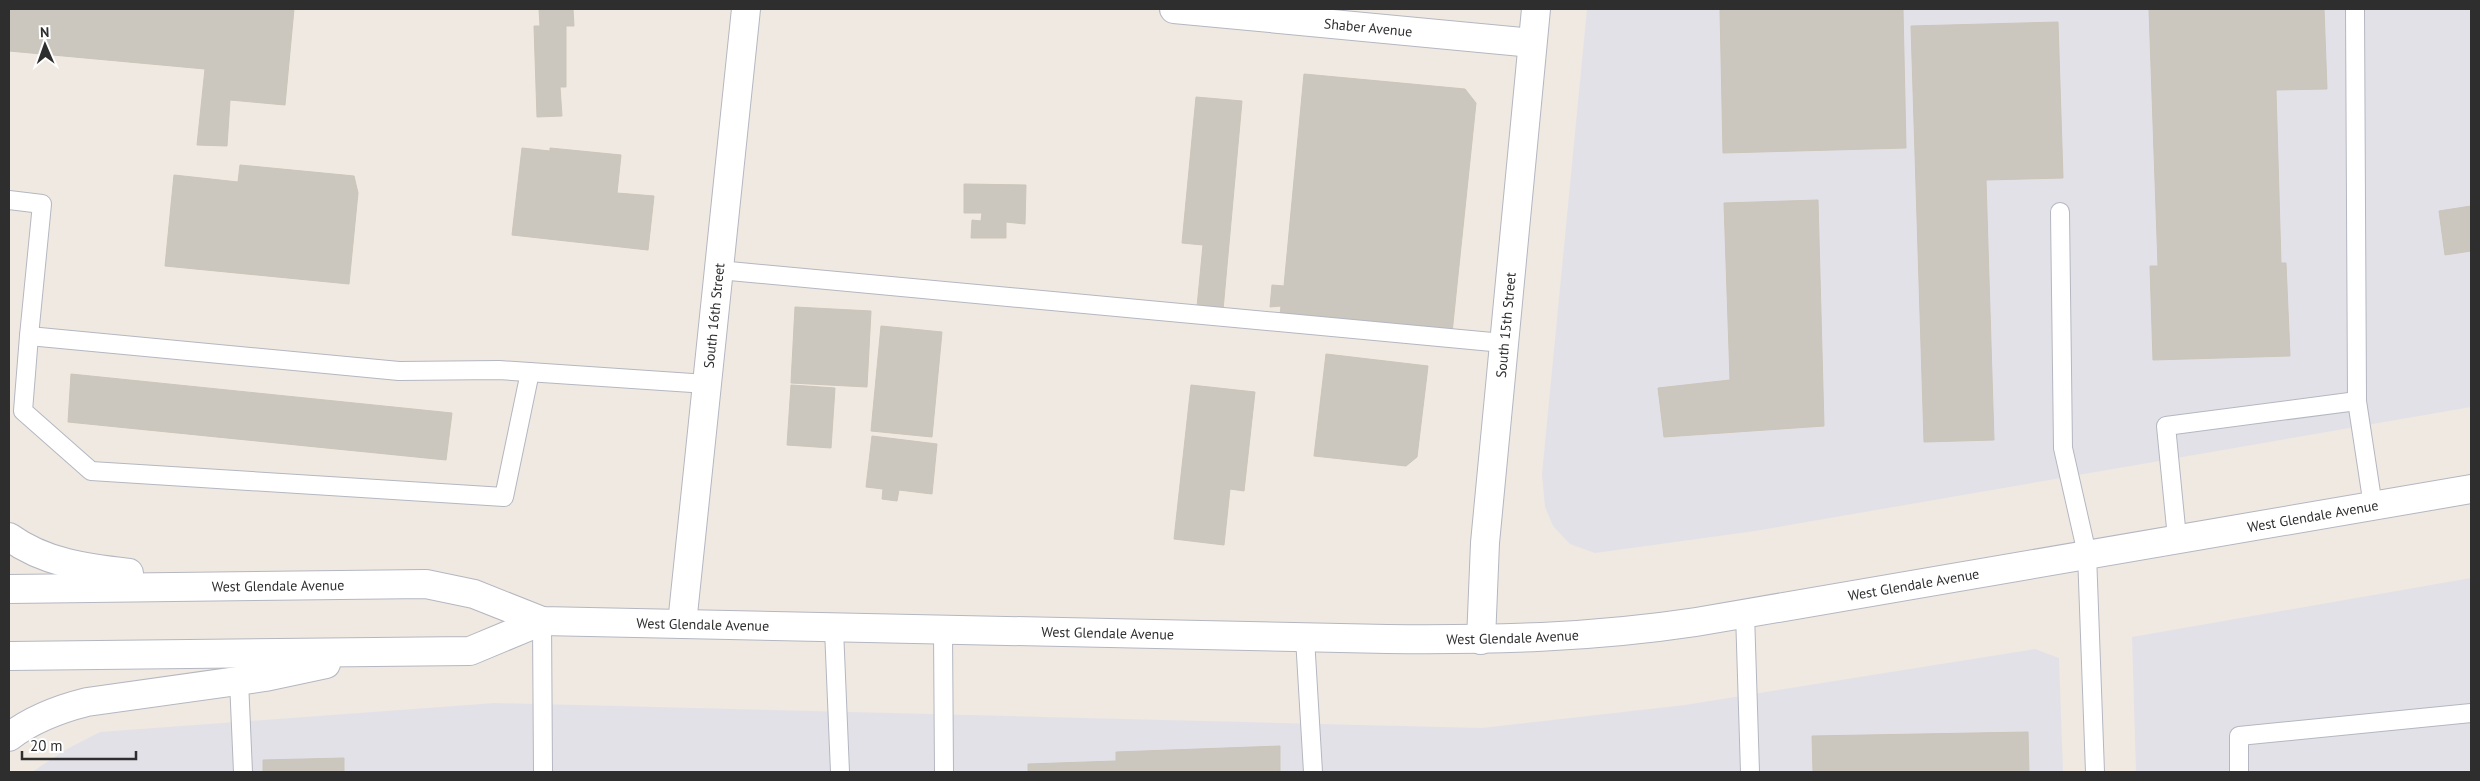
<svg xmlns="http://www.w3.org/2000/svg" width="2480" height="781" font-family="'PT Sans',sans-serif">
  <style>
    .industrial { fill: #e3e1e8 }
    .building { fill: #cbc7bf; stroke: #cbc5ba }
    .lines { fill: none; stroke-linecap: round; stroke-linejoin: round }
    .lane-casing { stroke: #b4b7c1; stroke-width: 20 }
    .street-casing { stroke: #b4b7c1; stroke-width: 30 }
    .secondary-casing { stroke: #b4b7c1; stroke-width: 30 }
    .lane { stroke: #fff; stroke-width: 18 }
    .street { stroke: #fff; stroke-width: 28 }
    .secondary { stroke: #fff; stroke-width: 28 }
    .labels { text-anchor: middle; stroke-width: 4.5; stroke-linejoin: round; paint-order: stroke }
    .street-label { font-size: 14px; fill: #2e2e2e; stroke: #fff }
  </style>
  <rect width="100%" height="100%" fill="#efe9e1"/>
  <g class="industrial">
    <polygon points="1587,9 2471,9 2471,407 1755,531 1595,553 1570,544 1553,526 1545,507 1542,474"/>
    <polygon points="2471,578 2471,772 2136,772 2132,637"/>
    <polygon points="2035,649 2059,658 2063,772 32,772 67,749 100,732 495,703 1482,728 1685,705"/>
  </g>
  <g class="building">
    <polygon points="9,9 294,9 285,105 230,100 227,146 197,145 205,69 9,51"/>
    <polygon points="539,9 573,9 574,26 566,26 566,87 560,87 562,116 537,117 534,26 540,26"/>
    <polygon points="1720,9 1903,9 1906,148 1723,153"/>
    <polygon points="2149,9 2324,9 2327,89 2276,90 2281,263 2286,263 2290,356 2153,360 2150,266 2158,266"/>
    <polygon points="2058,22 2063,178 1986,180 1994,440 1924,442 1911,26"/>
    <polygon points="1304,74 1465,89 1476,103 1452,333 1280,315 1281,306 1270,307 1272,285 1284,286"/>
    <polygon points="1196,97 1242,101 1223,310 1197,307 1203,245 1182,243"/>
    <polygon points="522,148 550,151 550,148 621,155 617,193 654,196 648,250 512,235"/>
    <polygon points="240,165 354,176 358,193 349,284 165,266 174,175 238,182"/>
    <polygon points="964,184 1026,185 1025,224 1006,222 1006,238 971,238 972,220 981,221 982,213 964,213"/>
    <polygon points="1818,200 1824,426 1664,437 1658,388 1730,380 1724,203"/>
    <polygon points="2471,206 2471,251 2445,255 2439,211"/>
    <polygon points="795,307 871,311 867,387 791,383"/>
    <polygon points="881,326 942,332 932,437 871,431"/>
    <polygon points="1326,354 1428,366 1417,457 1406,466 1314,456"/>
    <polygon points="71,374 452,413 446,460 68,422"/>
    <polygon points="791,385 835,388 831,448 787,445"/>
    <polygon points="1191,385 1255,392 1244,491 1230,489 1224,545 1174,539"/>
    <polygon points="872,436 937,444 932,494 899,490 897,501 882,499 883,489 866,487"/>
    <polygon points="2028,732 2029,772 1813,772 1812,736"/>
    <polygon points="1280,746 1280,772 1028,772 1028,764 1116,761 1116,752"/>
    <polygon points="344,758 344,772 263,772 263,760"/>
  </g>
  <g class="lines">
    <defs>
      <g id="lane">
        <polyline points="2355,9 2357,401 2373,506"/>
        <polyline points="9,200 42,204 29,336 399,371 499,370 707,384"/>
        <polyline points="2060,212 2063,448 2087,554 2095,772"/>
        <polyline points="719,270 1503,343"/>
        <polyline points="29,336 23,411 91,471 504,497 530,372"/>
        <polyline points="2177,538 2166,426 2357,401"/>
        <polyline points="1745,613 1750,772"/>
        <polyline points="542,621 543,772"/>
        <polyline points="834,629 840,772"/>
        <polyline points="943,631 944,772"/>
        <polyline points="1305,638 1313,772"/>
        <polyline points="239,681 243,772"/>
        <polyline points="2239,772 2239,736 2471,713"/>
      </g>
      <g id="street">
        <path id="s1" d="M1174 9 1532 43"/>
        <path id="s2" d="M682 624 746 9"/>
        <path id="s3" d="M1481 640 1485 543 1536 9"/>
      </g>
      <g id="secondary">
        <path d="M9 537C45 563 86 568 129 573"/>
        <path id="s4" d="M9 589 426 584 474 594 542 621 1387 639C1493 640 1590 638 1696 622L2471 489"/>
        <polyline points="9,656 470,651 542,621"/>
        <path d="M9 737C32 719 59 709 87 702L265 677 326 664"/>
      </g>
    </defs>
    <use href="#lane" class="lane-casing"/>
    <use href="#street" class="street-casing"/>
    <use href="#secondary" class="secondary-casing"/>
    <use href="#lane" class="lane"/>
    <use href="#street" class="street"/>
    <use href="#secondary" class="secondary"/>
  </g>
  <g class="labels">
    <g class="street-label">
      <text dy="5" stroke="none"><textPath href="#s1" startOffset="195">Shaber Avenue</textPath></text>
      <text dy="5" stroke="none"><textPath href="#s2" startOffset="310">South 16th Street</textPath></text>
      <text dy="5" stroke="none"><textPath href="#s3" startOffset="316">South 15th Street</textPath></text>
      <text dy="5" stroke="none"><textPath href="#s4" startOffset="2320">West Glendale Avenue</textPath></text>
      <text dy="5" stroke="none"><textPath href="#s4" startOffset="1915">West Glendale Avenue</textPath></text>
      <text dy="5" stroke="none"><textPath href="#s4" startOffset="269">West Glendale Avenue</textPath></text>
      <text dy="5" stroke="none"><textPath href="#s4" startOffset="700">West Glendale Avenue</textPath></text>
      <text dy="5" stroke="none"><textPath href="#s4" startOffset="1105">West Glendale Avenue</textPath></text>
      <text dy="5" stroke="none"><textPath href="#s4" startOffset="1510">West Glendale Avenue</textPath></text>
    </g>
  </g>
  <rect width="2480" height="781" fill="none" stroke="#2e2e2e" stroke-width="20"/>
  <g transform="translate(45 45) rotate(358)" stroke="#ffffff" stroke-width="4" paint-order="stroke">
  <path d="M0-4L9 19L0 12L-9 19Z" fill="#2e2e2e"/>
  <text y="-8" font-size="14" font-weight="bold" text-anchor="middle" fill="#2e2e2e">N</text>
  </g>
  <path d="M22 751v8h114v-8" fill="none" stroke="#2e2e2e" stroke-width="2.5"/>
  <text x="30" y="751" font-size="15" fill="#2e2e2e" stroke="#ffffff" stroke-width="4" paint-order="stroke">20 m</text>
</svg>
